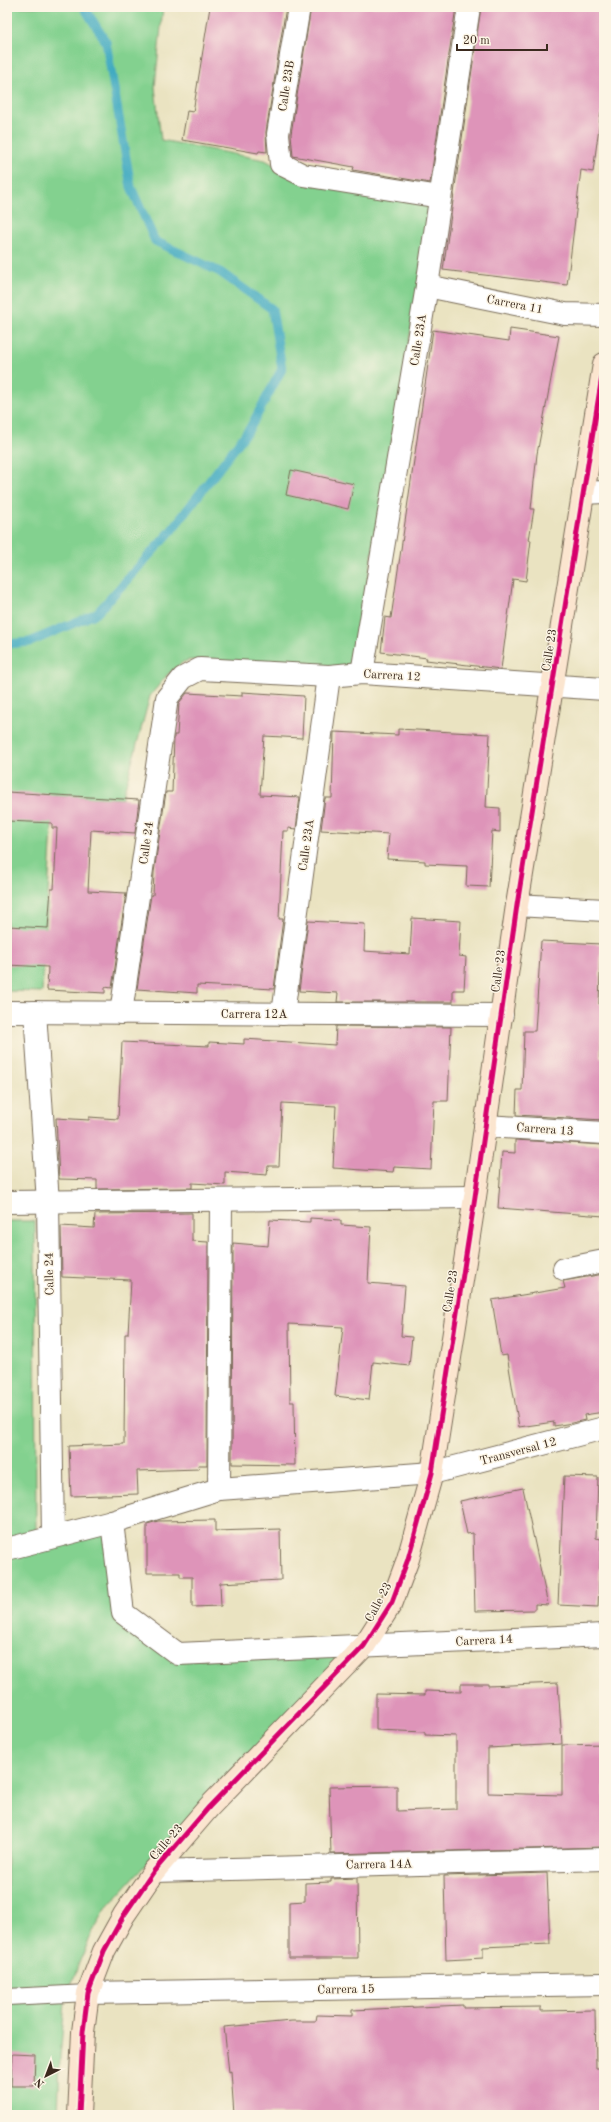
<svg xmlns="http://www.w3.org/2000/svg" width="611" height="2122" font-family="'Old Standard TT',serif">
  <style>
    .green { fill: #83d18f; stroke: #5f7e56 }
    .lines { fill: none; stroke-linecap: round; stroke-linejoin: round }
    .stream { stroke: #41aac1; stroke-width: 9 }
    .building { fill: #de94b9 }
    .lane-casing { stroke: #786b57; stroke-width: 18 }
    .street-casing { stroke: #786b57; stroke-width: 24 }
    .secondary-casing { stroke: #786b57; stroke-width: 24 }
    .lane { stroke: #fff; stroke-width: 16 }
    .street { stroke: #fff; stroke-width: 22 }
    .secondary { stroke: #fbe5cf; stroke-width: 22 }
    .cycleway-casing { stroke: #fcf5e5; stroke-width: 8 }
    .cycleway { stroke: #d6006c; stroke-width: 5 }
    .labels { text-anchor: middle; stroke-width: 3; stroke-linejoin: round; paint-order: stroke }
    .street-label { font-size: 12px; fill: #3b2a1e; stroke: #fcf5e5 }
  </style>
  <rect width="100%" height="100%" fill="#fcf5e5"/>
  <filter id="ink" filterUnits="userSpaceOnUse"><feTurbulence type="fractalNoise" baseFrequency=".025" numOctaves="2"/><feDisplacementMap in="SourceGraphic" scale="8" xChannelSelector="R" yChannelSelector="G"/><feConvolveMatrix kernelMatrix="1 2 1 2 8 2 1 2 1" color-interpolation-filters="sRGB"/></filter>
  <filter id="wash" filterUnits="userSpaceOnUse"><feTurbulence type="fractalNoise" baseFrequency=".012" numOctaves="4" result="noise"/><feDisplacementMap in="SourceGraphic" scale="16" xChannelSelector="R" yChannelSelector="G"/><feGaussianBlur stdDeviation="0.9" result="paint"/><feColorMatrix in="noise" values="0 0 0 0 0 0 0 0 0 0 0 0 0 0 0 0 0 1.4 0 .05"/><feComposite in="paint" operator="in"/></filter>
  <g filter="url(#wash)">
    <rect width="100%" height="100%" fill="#eae3c1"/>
    <g class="green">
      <polygon points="7,7 163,7 155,87 161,140 265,160 301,179 433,202 353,665 329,668 190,660 183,662 168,674 150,696 122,799 54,795 42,992 7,991"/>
      <polygon points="7,1221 35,1221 36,1551 105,1531 114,1615 176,1660 348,1653 145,1865 108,1906 93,1931 79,1963 65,2003 60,2057 58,2115 7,2115"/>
    </g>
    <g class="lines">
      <polyline class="stream" points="7,644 30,642 97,613 171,531 250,428 282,369 272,309 220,272 155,241 131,187 106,42 84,7"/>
    </g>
    <g id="blocks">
      <g class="building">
        <polygon points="210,7 286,7 266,132 267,152 259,151 258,153 182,140 187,111 193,112"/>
        <polygon points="311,7 456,7 430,183 353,170 354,167 293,156 291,134"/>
        <polygon points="481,7 604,7 604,112 601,112 593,172 581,170 567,285 443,270"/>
        <polygon points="510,329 559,336 537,454 531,509 534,509 529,540 531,540 526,581 513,579 501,669 426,660 427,658 381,652 385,617 391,618 433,330 509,341"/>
        <polygon points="291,470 354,484 348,509 286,495"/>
        <polygon points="242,692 304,696 302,738 264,736 260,795 300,797 296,829 288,828 288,831 283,831 279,919 283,919 274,989 197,985 197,993 137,989 151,895 153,895 154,872 166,792 172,792 174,737 174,735 177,735 179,703 187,693 242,696"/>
        <polygon points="398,729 490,734 486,807 500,808 500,832 492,831 489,887 466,886 467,866 425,864 425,861 387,859 389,834 321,830 325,798 332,798 334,732 398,735"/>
        <polygon points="7,792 139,800 135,833 91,830 88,891 126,893 112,988 105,987 105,993 47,990 48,967 7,965 7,926 48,928 51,889 54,889 57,828 52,828 52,823 7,821"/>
        <polygon points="412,918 461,921 459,956 466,957 464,990 453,990 453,1002 337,1002 338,993 299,991 308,921 365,924 364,951 410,954"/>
        <polygon points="541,941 601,944 599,1004 602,1004 600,1058 604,1058 604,1120 516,1115 517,1090 522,1090 524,1031 535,1031"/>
        <polygon points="336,1026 451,1027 448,1101 434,1101 431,1169 394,1167 393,1172 333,1168 336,1106 282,1103 279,1166 268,1166 267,1175 225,1172 225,1185 192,1183 192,1188 97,1189 97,1180 59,1179 56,1118 89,1120 89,1117 118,1119 122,1042 209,1046 209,1042 244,1044 244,1039 335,1045"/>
        <polygon points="515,1140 604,1145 604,1216 498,1208 502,1152 515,1153"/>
        <polygon points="192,1213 192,1241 208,1242 207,1465 198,1465 199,1469 137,1471 138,1494 71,1496 69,1446 124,1444 125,1334 128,1334 131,1280 62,1277 61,1226 94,1228 95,1214"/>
        <polygon points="310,1218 341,1220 341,1225 371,1227 368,1283 405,1286 401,1336 412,1337 409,1366 373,1362 369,1400 335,1396 343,1327 289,1324 290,1402 294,1402 295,1465 232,1464 233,1243 268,1246 270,1220 310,1222"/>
        <polygon points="604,1274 604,1412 584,1415 585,1420 572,1423 554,1426 554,1422 519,1427 507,1355 501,1356 492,1300 565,1288 563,1281"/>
        <polygon points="564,1476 598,1477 596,1538 601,1539 598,1607 558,1605"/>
        <polygon points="523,1488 548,1605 535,1604 535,1610 475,1611 473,1533 467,1534 460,1501"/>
        <polygon points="215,1520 215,1531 280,1529 281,1580 220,1583 221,1606 192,1607 192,1577 180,1577 180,1573 147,1573 147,1524 158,1521"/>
        <polygon points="558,1683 562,1744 488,1748 488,1793 562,1795 562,1745 604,1744 604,1847 331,1854 329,1787 397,1786 397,1811 456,1809 456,1736 425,1735 425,1732 376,1730 376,1694 425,1695 425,1691 461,1692 461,1684 488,1684 488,1686"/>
        <polygon points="547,1873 550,1944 483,1947 483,1958 446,1960 444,1876"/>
        <polygon points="357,1878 358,1958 289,1958 289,1902 305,1901 305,1883 331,1882 331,1879"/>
        <polygon points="463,2005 463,2008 541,2007 541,2011 595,2010 596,2068 603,2068 604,2115 234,2115 231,2071 229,2072 224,2027 292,2021 316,2021 317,2015 352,2016 352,2010"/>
        <polygon points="12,2054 35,2055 34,2086 11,2086"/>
      </g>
    </g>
  </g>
  <g filter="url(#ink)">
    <use href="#blocks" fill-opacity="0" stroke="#786b57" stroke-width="1"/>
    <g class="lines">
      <defs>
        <polyline id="lane" points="7,1997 88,1993"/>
        <g id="street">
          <polyline points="299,7 278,134 281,164 303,175 440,197"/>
          <polyline points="427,286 565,314 604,315"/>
          <polyline points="583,493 604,492"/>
          <polyline points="362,673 427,286 469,7"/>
          <polyline points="517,905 604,910"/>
          <polyline points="7,1012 502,1015"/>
          <polyline points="35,1012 48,1202 53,1536"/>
          <polyline points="121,1013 167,698 183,678 200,669 329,676 362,673 604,689"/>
          <polyline points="283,1014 329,676"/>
          <polyline points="485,1126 604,1133"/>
          <polyline points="7,1202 475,1197"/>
          <polyline points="564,1269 604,1261"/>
          <polyline points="219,1489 221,1200"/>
          <polyline points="112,1522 123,1613 178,1654 604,1635"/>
          <polyline points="7,1549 112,1522 219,1489 432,1473 604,1428"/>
          <polyline points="154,1871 604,1859"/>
          <polyline points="88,1993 604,1984"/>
        </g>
        <polyline id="secondary" points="79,2115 83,2032 88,1993 104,1951 124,1915 154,1871 209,1807 364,1646 392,1602 408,1559 432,1473 475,1197 517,905 604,364"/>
      </defs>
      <use href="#lane" class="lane-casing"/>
      <use href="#street" class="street-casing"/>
      <use href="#secondary" class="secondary-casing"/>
      <use href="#lane" class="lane"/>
      <use href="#street" class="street"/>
      <use href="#secondary" class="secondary"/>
      <defs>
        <polyline id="cycleway" points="79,2115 83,2032 88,1993 104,1951 124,1915 154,1871 209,1807 364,1646 392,1602 408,1559 432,1473 475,1197 517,905 604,364"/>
      </defs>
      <use href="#cycleway" class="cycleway-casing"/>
      <use href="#cycleway" class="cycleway"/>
    </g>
  </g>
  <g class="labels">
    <g class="street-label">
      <text transform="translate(286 86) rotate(-81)" y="4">Calle 23B</text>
      <text transform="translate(515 304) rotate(11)" y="4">Carrera 11</text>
      <text transform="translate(418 340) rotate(-81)" y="4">Calle 23A</text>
      <text transform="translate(549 650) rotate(-81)" y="4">Calle 23</text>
      <text transform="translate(392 675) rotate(3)" y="4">Carrera 12</text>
      <text transform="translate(146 843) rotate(-82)" y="4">Calle 24</text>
      <text transform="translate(306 845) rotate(-82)" y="4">Calle 23A</text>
      <text transform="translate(498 971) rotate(-82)" y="4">Calle 23</text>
      <text x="254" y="1018">Carrera 12A</text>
      <text transform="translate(545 1129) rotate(4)" y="4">Carrera 13</text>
      <text transform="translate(49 1274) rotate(-91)" y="4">Calle 24</text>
      <text transform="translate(450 1291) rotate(-81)" y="4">Calle 23</text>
      <text transform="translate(518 1451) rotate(-15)" y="4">Transversal 12</text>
      <text transform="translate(378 1602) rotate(-62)" y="4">Calle 23</text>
      <text transform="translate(484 1640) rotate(-3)" y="4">Carrera 14</text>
      <text transform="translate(166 1842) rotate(-49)" y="4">Calle 23</text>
      <text transform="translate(379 1864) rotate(-1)" y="4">Carrera 14A</text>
      <text transform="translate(346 1989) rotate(-1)" y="4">Carrera 15</text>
    </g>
  </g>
  <rect width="611" height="2122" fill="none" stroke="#fcf5e5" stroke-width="24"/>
  <g transform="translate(46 2076) rotate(222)" stroke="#fcf5e5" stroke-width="3" paint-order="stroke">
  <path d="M0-3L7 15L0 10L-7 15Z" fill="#3b2a1e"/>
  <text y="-6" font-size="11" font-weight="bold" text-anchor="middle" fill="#3b2a1e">N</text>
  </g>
  <path d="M457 44v6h90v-6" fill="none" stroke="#3b2a1e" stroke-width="2"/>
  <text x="463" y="44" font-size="12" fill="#3b2a1e" stroke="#fcf5e5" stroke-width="3" paint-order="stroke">20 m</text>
</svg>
